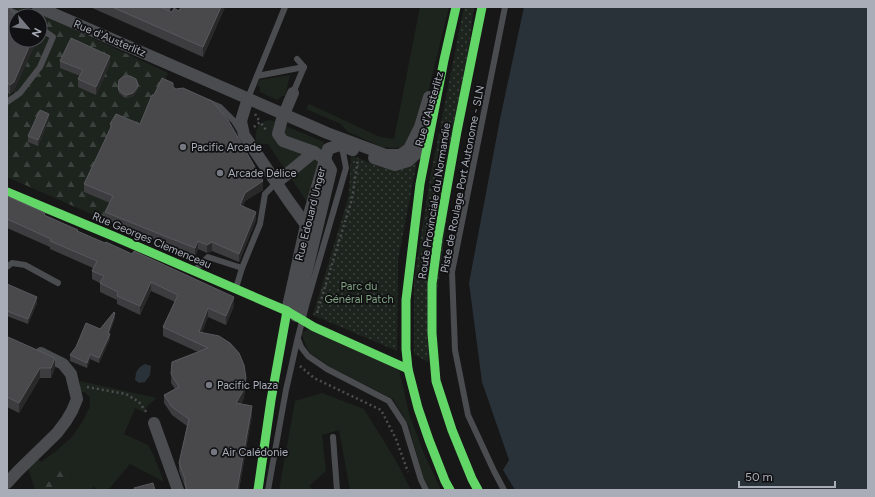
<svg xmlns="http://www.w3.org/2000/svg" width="875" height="497" font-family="Figtree,sans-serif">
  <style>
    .grass { fill: #1d241e }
    .forest { fill: url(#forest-firs) }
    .park { fill: url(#park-dots) }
    .water { fill: #2a3239 }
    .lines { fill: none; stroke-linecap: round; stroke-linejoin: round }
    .path { stroke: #4d4e52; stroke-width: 2.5; stroke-dasharray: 2 3; stroke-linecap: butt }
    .lane { stroke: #4b4c50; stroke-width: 6 }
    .street { stroke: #4b4c50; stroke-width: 12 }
    .fast { stroke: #63d668; stroke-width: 9 }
    .wall { fill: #3d3d3f }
    .shaded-wall { fill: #29292a }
    .building { fill: #49494c; stroke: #58595d }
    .poi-dot { fill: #757880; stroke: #111113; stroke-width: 1.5 }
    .labels { text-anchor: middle; stroke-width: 3.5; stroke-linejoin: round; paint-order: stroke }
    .street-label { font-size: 11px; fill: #a8adb8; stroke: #111113 }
    .poi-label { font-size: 11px; fill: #a8adb8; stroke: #111113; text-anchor: start }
    .park-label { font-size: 11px; fill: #7fa381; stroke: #111113 }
  </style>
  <defs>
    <pattern id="forest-firs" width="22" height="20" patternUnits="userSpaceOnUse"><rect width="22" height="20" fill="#1d241e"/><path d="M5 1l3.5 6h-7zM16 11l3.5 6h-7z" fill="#3b413d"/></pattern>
    <pattern id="park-dots" width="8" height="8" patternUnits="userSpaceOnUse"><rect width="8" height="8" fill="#1d241e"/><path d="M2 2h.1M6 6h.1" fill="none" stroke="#3b413d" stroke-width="1.8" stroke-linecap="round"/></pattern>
  </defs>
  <rect width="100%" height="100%" fill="#171717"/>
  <g class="grass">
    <polygon points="420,7 449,7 423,113 410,142 403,147 395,148 382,147 348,132 341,124 306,109 309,104 380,137 394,139"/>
    <polygon points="290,75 285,96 282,96 277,100 260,92 260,87 257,85 260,80"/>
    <path d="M269 120 274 121 324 142 307 202 268 144H257C254 132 257 122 269 120Z"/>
    <polygon points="309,329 399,370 410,417 425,456 441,490 429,490 424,480 408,424 393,399 330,367 309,352 301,333"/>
    <polygon points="80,381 157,398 148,405 144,412 135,408 124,434 148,445 153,454 164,482 130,464 108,490 96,490 94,486 91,490 65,490 72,473 63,469 34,486 27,466 36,457 41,462 55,452 72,437 81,424 90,407 90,397 84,392 80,392"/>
    <polygon points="322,393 364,409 396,461 411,490 350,490 339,430 322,435 326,471 309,486 313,490 279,490 295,401"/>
  </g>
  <g class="forest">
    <polygon points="11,7 25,7 168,73 144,122 145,132 105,220 7,177 7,93 13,95 37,40 40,40 40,32 42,24 40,23 40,16 27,16"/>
    <polygon points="63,468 72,473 65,490 35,490 34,486"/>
  </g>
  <g class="park">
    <polygon points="464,7 474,7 428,362 414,354 414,281 431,173"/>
    <polygon points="351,155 380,167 397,170 417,161 398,260 397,351 313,315 349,195"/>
  </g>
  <g class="water">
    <polygon points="524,7 868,7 868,490 515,490 503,470 509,460 482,382 469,283 500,119"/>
    <path d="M145 364 151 366 150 375 145 382 139 383 135 380C136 371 137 368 145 364Z"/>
  </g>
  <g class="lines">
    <g class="path">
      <polyline points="255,114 260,122"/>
      <polyline points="254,127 260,122 267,131"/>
      <polyline points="317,313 352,199 358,159"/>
      <polyline points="300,366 314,378 381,410 396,439 408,472"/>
      <polyline points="87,387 126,394 139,402 147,413"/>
    </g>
    <g class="lane">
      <polyline points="149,7 165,14 168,7"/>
      <polyline points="7,9 22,16"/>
      <polyline points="257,76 304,67"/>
      <polyline points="293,93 304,67 297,59"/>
      <polyline points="248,98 285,7"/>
      <polyline points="7,102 20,93 40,67 53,37 40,28"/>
      <polyline points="208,102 220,107 234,121 239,129"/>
      <polyline points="7,267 12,263 25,265 58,283"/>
      <polyline points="195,270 208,257 242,268"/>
      <polyline points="236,288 242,268 260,224 265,194 276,183"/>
      <polyline points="298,339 301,347 308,356 327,369 389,401 404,424 421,480 426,490"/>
      <polyline points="333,437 337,490"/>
      <polyline points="268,490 286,390 298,337 306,306 346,168 343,152 340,147"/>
      <polyline points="504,490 494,471 468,415 455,350 452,272 505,7"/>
    </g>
    <g class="street">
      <polyline points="38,7 327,133 386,155 400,155 409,149 420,127 429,97"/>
      <polyline points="293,93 282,119 278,134 283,141 314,152 325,159 331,170 296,316"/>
      <polyline points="248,98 241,121 244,135 288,200 306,225"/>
      <polyline points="374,158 395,165 408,161 416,154 419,142"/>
      <polyline points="276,183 314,152"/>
      <polyline points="287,311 306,225 328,149 339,145 353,150"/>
      <polyline points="154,423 178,490"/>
      <polyline points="7,483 18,471 57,433 66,421 72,411 77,399 71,374 63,364 41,353"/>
    </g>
    <g class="fast">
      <polyline points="7,192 113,236 287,311 314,327 408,369"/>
      <polyline points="258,490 271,400 287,311"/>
      <polyline points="450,490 445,481 429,440 418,408 408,369 406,349 406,300 420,184 444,60 456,7"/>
      <polyline points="478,490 472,479 452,430 436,381 432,333 432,284 438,238 457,131 482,7"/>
    </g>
  </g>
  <g class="wall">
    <polygon points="90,7 160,7 172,12 179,11 225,7 203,57"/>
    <polygon points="7,8 12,12 16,40 37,40 14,91 10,94 7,93"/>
    <polygon points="60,61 110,63 96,95 78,87 78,79 80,76 60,68"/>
    <polygon points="119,80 138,88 137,91 133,96 127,98 124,97 119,93 118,90"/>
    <polygon points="173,87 263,190 245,201 243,206 256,220 239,262 212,251 207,253 198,249 195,257 172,247 105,220 105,212 110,203 84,192 84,184 110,130 110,124 140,124"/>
    <polygon points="49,120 38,146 28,142 28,136"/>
    <polygon points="7,196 45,215 234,306 226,325 208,317 202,332 246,387 243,400 241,404 252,415 239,490 185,490 185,487 179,471 179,463 187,426 172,415 164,403 164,395 175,389 171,383 172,362 198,352 163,336 163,327 175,302 151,291 140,315 117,304 117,300 100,292 100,283 92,279 92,271 93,268 50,249 50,247 7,228"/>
    <polygon points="7,284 37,303 28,324 7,316"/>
    <polygon points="115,318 109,334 110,339 99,363 90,359 87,368 70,361 70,355 100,329"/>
    <polygon points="7,339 55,368 51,378 40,378 19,413 7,407"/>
  </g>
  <g class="shaded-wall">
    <polygon points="221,7 225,7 203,57 203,47"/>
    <polygon points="32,40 37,40 14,91 10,94 10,85"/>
    <polygon points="110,56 110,63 96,95 96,87"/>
    <polygon points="138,85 137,91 133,96 127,98 127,95"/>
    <polygon points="49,114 49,120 38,146 38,140"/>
    <polygon points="263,181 263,190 245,201 240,213 240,205 245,193"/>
    <polygon points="256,212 256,220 239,262 239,254"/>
    <polygon points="198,241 198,249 195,257 195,248"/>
    <polygon points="212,242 212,251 207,253 207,245"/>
    <polygon points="151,282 151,291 140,315 140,306"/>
    <polygon points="37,297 37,303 28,324 28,319"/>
    <polygon points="234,297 234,306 226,325 226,316"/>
    <polygon points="208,308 208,317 199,340 199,332"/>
    <polygon points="115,313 115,318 108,338 108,333"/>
    <polygon points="110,334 110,339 99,363 99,358"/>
    <polygon points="90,354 90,359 87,368 87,363"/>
    <polygon points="55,358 55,368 51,378 51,368"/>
    <polygon points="40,368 40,378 19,413 19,403"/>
    <polygon points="246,378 246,387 243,400 236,411 236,403"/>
    <polygon points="252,406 252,415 239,490 237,490"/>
  </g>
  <g class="building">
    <polygon points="112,7 160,7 172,12 174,8 179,11 181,7 221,7 203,47"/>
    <polygon points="7,8 12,10 11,11 21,16 16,16 16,40 32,40 14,82 10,85 7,83"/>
    <polygon points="71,38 110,56 96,87 78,79 83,70 60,61"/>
    <polygon points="124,76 130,76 136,79 138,85 137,88 133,93 127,95 124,94 119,90 118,87 119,80"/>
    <polygon points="162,78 173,83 173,87 176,89 183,88 212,101 228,120 263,181 245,193 240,205 256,212 239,254 212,242 207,245 198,241 195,248 172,239 105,212 113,196 84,184 112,125 110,124 116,114 140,124 152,95 154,95"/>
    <polygon points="40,110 49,114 38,140 28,136"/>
    <polygon points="7,196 45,213 44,215 78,230 77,231 105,243 106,242 132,254 134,251 234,297 226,316 208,308 199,332 219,336 230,343 239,353 244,365 246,378 243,391 236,403 252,406 237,490 187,490 185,484 185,479 179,463 189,419 172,407 164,395 179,387 171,374 172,362 208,348 163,327 178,295 151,282 140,306 117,296 118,292 100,283 104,276 92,271 97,261 50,241 51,239 7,219"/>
    <polygon points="7,284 37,297 28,319 7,311"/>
    <polygon points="114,312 115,313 108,333 110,334 99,358 90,354 87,363 70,355 76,347 86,323 100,329"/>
    <polygon points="8,337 55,358 51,368 40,368 19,403 7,397 7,339"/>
    <polygon points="153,483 155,490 135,490 134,488"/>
  </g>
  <g class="poi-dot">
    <circle cx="183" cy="147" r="4"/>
    <circle cx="220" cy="173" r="4"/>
    <circle cx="209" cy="385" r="4"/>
    <circle cx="214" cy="452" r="4"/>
  </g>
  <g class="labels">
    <g class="street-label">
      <text transform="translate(110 38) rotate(23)" y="4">Rue d'Austerlitz</text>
      <text transform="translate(429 109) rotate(-74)" y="4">Rue d'Austerlitz</text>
      <text transform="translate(462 179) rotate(-79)" y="4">Piste de Roulage Port Autonome - SLN</text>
      <text transform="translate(434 201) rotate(-81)" y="4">Route Provinciale du Normandie</text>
      <text transform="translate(310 214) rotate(-76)" y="4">Rue Edouard Unger</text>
      <text transform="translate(152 240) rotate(23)" y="4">Rue Georges Clemenceau</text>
    </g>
    <g class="poi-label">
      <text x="191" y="151">Pacific Arcade</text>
      <text x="228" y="177">Arcade Délice</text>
      <text x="217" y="389">Pacific Plaza</text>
      <text x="222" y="456">Air Calédonie</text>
    </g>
    <g class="park-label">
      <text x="359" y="290">Parc du<tspan x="359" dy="13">Général Patch</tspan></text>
    </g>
  </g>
  <rect width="875" height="497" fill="none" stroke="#a8adb8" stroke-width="16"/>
  <g transform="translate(28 28) rotate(118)"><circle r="19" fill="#111113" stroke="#4d4f55"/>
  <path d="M0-3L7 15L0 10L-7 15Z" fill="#757880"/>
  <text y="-6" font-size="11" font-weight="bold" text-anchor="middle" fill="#a8adb8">N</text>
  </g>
  <path d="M739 481v6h96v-6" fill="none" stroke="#a8adb8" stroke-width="2"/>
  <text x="745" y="481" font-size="12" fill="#a8adb8" stroke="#111113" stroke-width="3" paint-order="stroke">50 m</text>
</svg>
